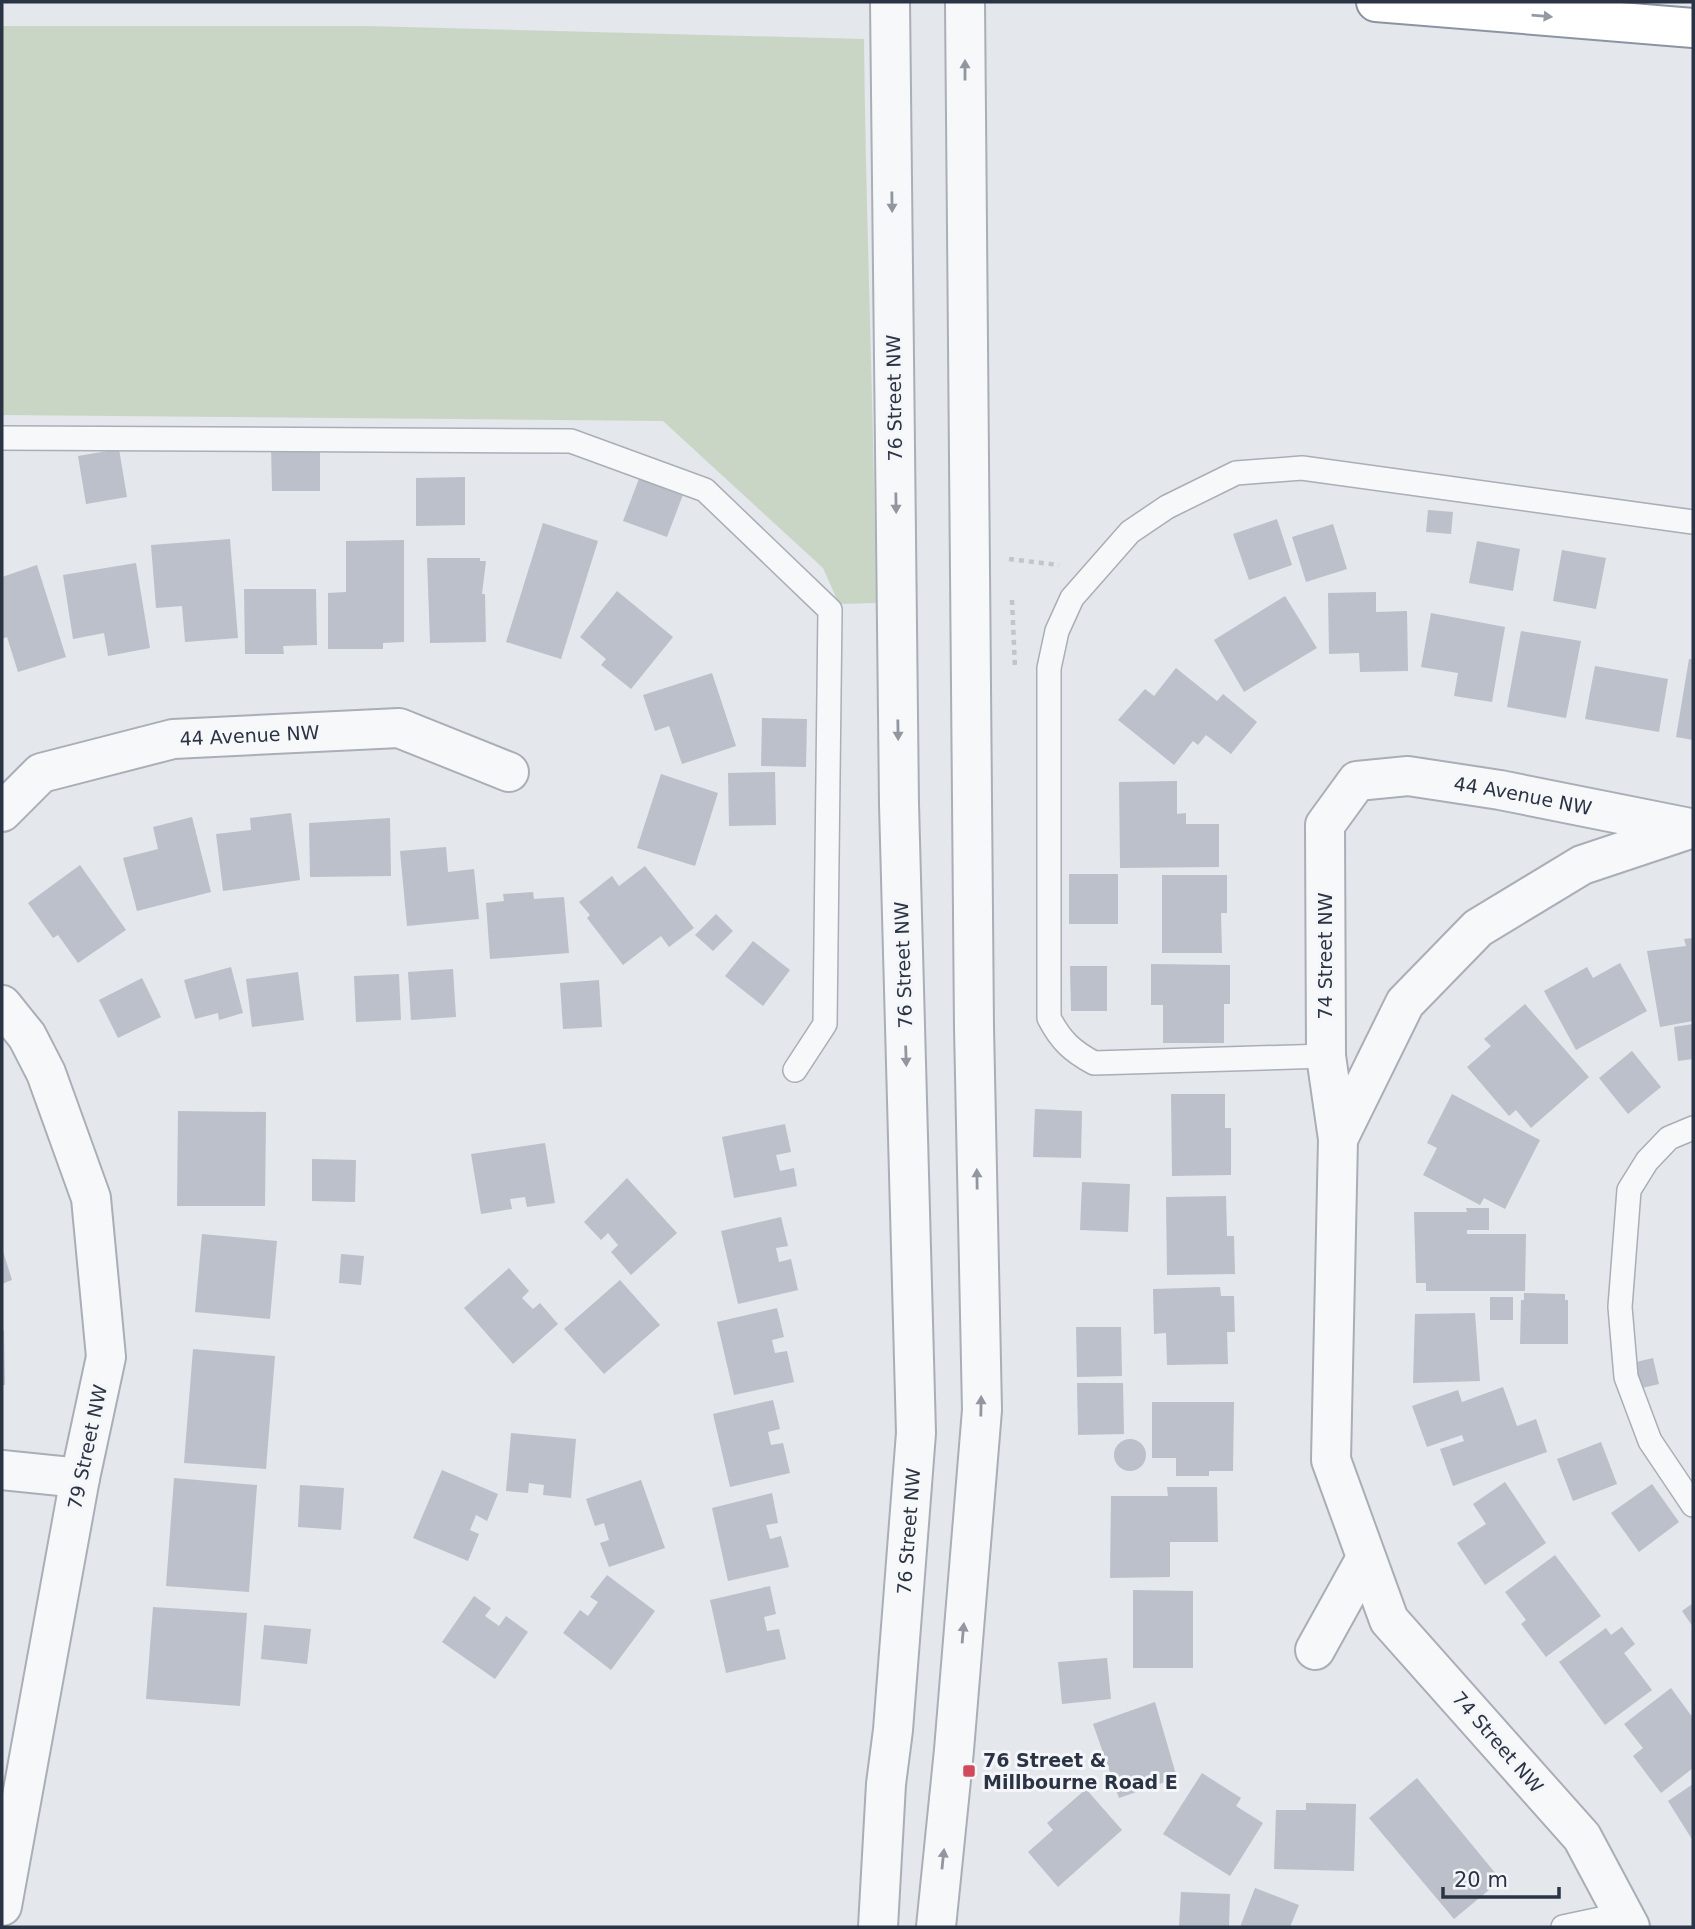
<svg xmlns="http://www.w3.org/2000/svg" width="1695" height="1929" font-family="'DejaVu Sans',sans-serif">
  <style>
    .green { fill: #c9d6c5 }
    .building { fill: #bbc0ca }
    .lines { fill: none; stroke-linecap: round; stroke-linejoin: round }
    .service-casing { stroke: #a9aeb7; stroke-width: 26 }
    .minor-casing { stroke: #a9aeb7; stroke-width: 42 }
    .tertiary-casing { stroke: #a9aeb7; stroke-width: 42 }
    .motorway-casing { stroke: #8b94a3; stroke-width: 42 }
    .path { stroke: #c2c5cb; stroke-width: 4.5; stroke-dasharray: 5 5; stroke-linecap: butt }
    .service { stroke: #f7f8fa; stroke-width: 23 }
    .minor { stroke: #f7f8fa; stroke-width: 38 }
    .tertiary { stroke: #f7f8fa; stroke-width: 38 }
    .motorway { stroke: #fff; stroke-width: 38 }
    .oneway { fill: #959aa2 }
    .oneway2 { fill: #9196a0 }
    .poi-dot { fill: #d1495b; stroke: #f4f6f9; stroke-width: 2.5 }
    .labels { text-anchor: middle; stroke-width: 6; stroke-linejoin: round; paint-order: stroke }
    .street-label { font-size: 19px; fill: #2b3445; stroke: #f4f6f9 }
    .poi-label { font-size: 19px; font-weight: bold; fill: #2b3445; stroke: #f4f6f9; text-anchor: start }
  </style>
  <rect width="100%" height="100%" fill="#e4e7ec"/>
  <path class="green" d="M2 26H366L864 39C866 227 874 415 876 603L839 604 823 568 663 421 2 415Z"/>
  <g class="building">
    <polygon points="320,442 320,491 272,491 271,444"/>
    <polygon points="119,449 127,497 86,504 78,456"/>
    <polygon points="640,476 684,492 667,537 623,521"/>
    <polygon points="465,477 465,525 416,526 416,478"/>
    <polygon points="1428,510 1453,512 1451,534 1426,532"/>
    <polygon points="1277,519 1292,565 1249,580 1233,534"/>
    <polygon points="543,523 598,541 561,659 506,642"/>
    <polygon points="1333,524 1347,569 1306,582 1292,537"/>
    <polygon points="230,539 238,638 185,642 182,606 156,608 151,545"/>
    <polygon points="404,540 404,642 383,643 383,649 328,649 328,593 346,592 346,541"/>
    <polygon points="1477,541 1520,549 1513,591 1469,583"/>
    <polygon points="1562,550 1606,558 1596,609 1553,601"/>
    <polygon points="427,558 480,558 480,561 486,561 482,594 485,594 486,642 430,643"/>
    <polygon points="136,563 150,648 108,656 104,633 73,639 63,575"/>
    <polygon points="37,565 66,657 18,672 7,637 2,639 2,577"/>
    <polygon points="244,589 316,589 317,645 283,646 284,654 245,654"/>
    <polygon points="617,591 673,637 631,689 601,665 606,659 580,637"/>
    <polygon points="1376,592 1376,612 1407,611 1408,671 1360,672 1359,653 1329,654 1328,593"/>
    <polygon points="1285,596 1317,648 1244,692 1214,640"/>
    <polygon points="1431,613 1505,627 1492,702 1454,696 1458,673 1421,667"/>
    <polygon points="1521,631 1581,641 1566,718 1507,707"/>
    <polygon points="1689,659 1693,659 1693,740 1676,737"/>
    <polygon points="1595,666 1668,679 1659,732 1585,719"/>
    <polygon points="1176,668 1217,701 1223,694 1257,722 1231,754 1206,735 1198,745 1193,741 1174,765 1118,720 1145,689 1154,696"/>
    <polygon points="712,673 736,746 682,764 669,726 655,731 643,695"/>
    <polygon points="762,718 807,719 806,767 761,766"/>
    <polygon points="775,772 776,825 729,826 728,773"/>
    <polygon points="661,774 718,793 695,866 637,848"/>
    <polygon points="1177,781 1177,814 1186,813 1186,824 1219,824 1219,867 1120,868 1119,782"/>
    <polygon points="291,813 300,880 223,891 216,834 251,830 250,818"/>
    <polygon points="192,817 211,892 137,911 123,858 158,849 153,827"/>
    <polygon points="390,818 391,876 310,877 309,823"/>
    <polygon points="446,847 448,872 474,869 479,919 407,926 400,851"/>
    <polygon points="80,865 126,930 78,963 58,935 53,938 28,903"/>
    <polygon points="645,866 694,928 669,947 661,936 623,965 587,918 590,915 579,902 612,876 619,886"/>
    <rect x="1069" y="874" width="49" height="50"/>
    <polygon points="1162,875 1227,875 1227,913 1221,913 1222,953 1162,953"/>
    <polygon points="533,892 534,899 564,897 569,953 490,959 486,903 504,901 503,894"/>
    <polygon points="716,914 733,931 713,951 695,935"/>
    <polygon points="1693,938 1693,1021 1660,1027 1647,951 1686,946 1684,939"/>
    <polygon points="753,941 790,970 763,1006 725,976"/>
    <polygon points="1620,963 1647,1011 1576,1050 1544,991 1587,967 1593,978"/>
    <polygon points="1151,964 1230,965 1230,1004 1224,1004 1224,1043 1163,1043 1163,1005 1151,1005"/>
    <polygon points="1070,966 1107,966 1107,1011 1071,1011"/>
    <polygon points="231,967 243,1013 219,1020 218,1013 195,1019 184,980"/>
    <polygon points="453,969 456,1017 411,1020 408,972"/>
    <polygon points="298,972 304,1020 252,1027 246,979"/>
    <polygon points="399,974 401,1020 356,1022 354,976"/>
    <polygon points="142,978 161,1017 118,1038 99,1000"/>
    <polygon points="599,980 602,1027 563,1029 560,983"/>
    <polygon points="1525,1004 1589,1077 1531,1128 1516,1110 1509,1116 1467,1067 1491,1046 1484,1039"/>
    <polygon points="1693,1024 1693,1059 1678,1061 1674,1027"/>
    <polygon points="1632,1051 1661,1087 1628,1114 1599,1078"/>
    <polygon points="1171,1094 1225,1094 1225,1128 1231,1128 1231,1175 1172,1176"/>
    <polygon points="1452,1094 1540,1140 1505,1209 1484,1198 1480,1205 1423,1175 1437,1148 1427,1143"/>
    <polygon points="1035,1109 1082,1111 1081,1158 1033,1157"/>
    <polygon points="178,1111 266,1112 265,1206 177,1206"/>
    <polygon points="785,1124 791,1152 776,1155 780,1171 794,1168 797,1186 734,1198 722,1137"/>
    <polygon points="545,1143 555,1203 527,1207 525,1197 510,1199 512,1209 481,1214 471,1154"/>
    <polygon points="312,1159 356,1160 355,1202 312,1201"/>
    <polygon points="627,1178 677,1233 631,1275 611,1252 618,1245 608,1233 601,1240 584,1222"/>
    <polygon points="1082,1182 1130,1184 1128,1232 1080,1230"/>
    <polygon points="1226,1196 1227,1236 1234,1236 1235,1274 1167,1275 1166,1197"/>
    <polygon points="1466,1208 1489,1208 1489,1230 1467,1230 1467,1234 1526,1234 1525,1291 1426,1291 1426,1283 1416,1283 1414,1212 1467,1212"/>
    <polygon points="781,1217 788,1246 776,1248 779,1262 791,1259 798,1290 738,1304 721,1231"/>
    <polygon points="202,1234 277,1241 270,1319 195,1312"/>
    <polygon points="2,1248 12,1280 2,1284"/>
    <polygon points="341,1254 364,1256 361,1285 339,1283"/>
    <polygon points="509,1268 529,1291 522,1298 533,1309 540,1303 558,1324 513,1364 464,1308"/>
    <polygon points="620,1280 660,1325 604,1374 564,1329"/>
    <polygon points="1220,1287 1221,1296 1234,1296 1235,1332 1227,1332 1228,1364 1167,1365 1166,1333 1154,1334 1153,1289"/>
    <polygon points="1524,1293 1565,1294 1565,1300 1568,1300 1568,1344 1520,1344 1521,1300 1524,1300"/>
    <rect x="1490" y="1297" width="23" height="23"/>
    <polygon points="777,1308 784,1337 772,1340 775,1353 787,1351 794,1382 734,1395 717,1322"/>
    <polygon points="1475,1313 1480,1381 1413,1383 1415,1314"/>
    <polygon points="1076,1327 1121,1327 1122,1376 1077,1377"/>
    <polygon points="2,1330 4,1330 5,1385 2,1385"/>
    <polygon points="193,1349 275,1356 266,1469 184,1463"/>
    <polygon points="1653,1358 1659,1384 1638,1389 1632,1363"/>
    <polygon points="1077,1383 1123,1383 1124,1434 1078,1435"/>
    <polygon points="1503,1387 1517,1426 1536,1419 1547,1452 1453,1486 1440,1449 1464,1441 1462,1435 1427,1447 1412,1406 1458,1390 1462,1402"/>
    <polygon points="773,1400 780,1429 768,1432 771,1445 783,1443 790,1473 730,1487 713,1414"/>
    <polygon points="1152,1402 1234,1402 1233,1471 1209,1471 1209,1476 1176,1476 1176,1458 1152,1458"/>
    <polygon points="511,1433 576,1439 571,1498 543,1495 544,1485 529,1483 528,1493 506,1491"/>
    <circle cx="1130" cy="1455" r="16"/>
    <polygon points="1601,1442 1617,1484 1573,1501 1557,1459"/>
    <polygon points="442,1470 498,1494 487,1521 476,1515 470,1530 479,1534 468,1561 413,1538"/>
    <polygon points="174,1478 257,1485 249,1592 166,1586"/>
    <polygon points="641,1480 665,1548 609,1567 600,1543 609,1540 604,1523 595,1526 586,1499"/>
    <polygon points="1505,1482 1546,1543 1485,1585 1457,1543 1486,1524 1473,1504"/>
    <polygon points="1652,1484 1679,1522 1639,1552 1611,1513"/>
    <polygon points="300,1485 344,1488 341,1530 298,1527"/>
    <polygon points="1167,1487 1217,1487 1218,1542 1170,1542 1170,1577 1110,1578 1111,1496 1168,1496"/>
    <polygon points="772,1493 778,1523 766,1525 770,1539 781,1536 789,1567 728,1581 712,1508"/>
    <polygon points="1555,1555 1601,1616 1546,1657 1521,1624 1526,1620 1505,1592"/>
    <polygon points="607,1575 655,1611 611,1670 563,1633 580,1610 588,1616 598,1602 590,1597"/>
    <polygon points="770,1586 776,1614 764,1617 767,1631 779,1629 786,1659 726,1673 710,1600"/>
    <polygon points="1133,1590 1193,1591 1193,1668 1133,1668"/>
    <polygon points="474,1596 491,1608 485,1616 499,1626 506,1616 528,1632 495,1679 442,1642"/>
    <polygon points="1693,1603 1693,1627 1682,1611"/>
    <polygon points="153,1607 247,1613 240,1706 146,1699"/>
    <polygon points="264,1625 311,1629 307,1664 261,1659"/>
    <polygon points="1622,1627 1635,1644 1624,1653 1652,1690 1605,1725 1559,1662 1606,1628 1611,1635"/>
    <polygon points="1107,1658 1111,1699 1062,1704 1058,1662"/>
    <polygon points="1671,1688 1693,1718 1693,1768 1661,1793 1633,1756 1643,1748 1624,1724"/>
    <polygon points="1155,1702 1177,1778 1119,1798 1093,1724"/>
    <polygon points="1202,1773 1241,1798 1236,1806 1263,1823 1230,1876 1163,1834"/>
    <polygon points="1417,1778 1501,1880 1454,1919 1369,1818"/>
    <polygon points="1693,1784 1693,1841 1668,1801"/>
    <polygon points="1086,1789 1122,1830 1058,1887 1028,1852 1053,1830 1047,1823"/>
    <polygon points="1306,1803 1356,1804 1354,1871 1274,1869 1276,1810 1306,1810"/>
    <polygon points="1255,1888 1299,1905 1290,1927 1240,1927"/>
    <polygon points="1181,1892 1230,1894 1229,1927 1179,1927"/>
  </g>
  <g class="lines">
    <defs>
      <g id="service">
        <polyline points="2,438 571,441 705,490 830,610 825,1024 795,1070"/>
        <path d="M1326 1056 1094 1063C1072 1051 1061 1041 1049 1018V668L1057 631 1072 598 1130 532 1167 507 1236 473 1302 468 1693 522"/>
        <polyline points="1693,1128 1669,1138 1647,1161 1629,1190 1620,1307 1626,1377 1650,1441 1693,1505"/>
        <polyline points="1563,1927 1624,1914"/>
      </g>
      <g id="minor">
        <path id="s1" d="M2 812 41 773 173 739 399 728 509 772"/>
        <polyline points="2,1005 27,1036 46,1073 91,1198 106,1357 80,1478 2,1906"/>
        <path id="s2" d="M1338 1139 1326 1056 1325 825 1357 781 1408 776 1500 790 1690 828"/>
        <polyline points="2,1470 80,1478"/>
        <polyline points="1315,1650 1366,1558"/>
        <polyline points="1630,1927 1582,1837 1389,1620 1331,1460 1338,1139 1405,1003 1478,928 1582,865 1693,828"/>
      </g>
      <g id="tertiary">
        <path id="s3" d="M878 1927 886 1784 893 1730 916 1433 899 804 890 2"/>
        <polyline points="936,1927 954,1750 982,1410 974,1027 965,2"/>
      </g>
      <polyline id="motorway" points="1376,2 1693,28"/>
    </defs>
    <use href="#service" class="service-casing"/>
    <use href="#minor" class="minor-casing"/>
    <use href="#tertiary" class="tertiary-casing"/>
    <use href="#motorway" class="motorway-casing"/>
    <g class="path">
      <polyline points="1009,559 1059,565"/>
      <polyline points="1012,600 1015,668"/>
    </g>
    <use href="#service" class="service"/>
    <use href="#minor" class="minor"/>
    <use href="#tertiary" class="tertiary"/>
    <use href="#motorway" class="motorway"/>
  </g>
  <defs><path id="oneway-solid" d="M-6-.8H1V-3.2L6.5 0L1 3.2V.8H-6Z" transform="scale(1.75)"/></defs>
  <use class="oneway" href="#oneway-solid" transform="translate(1542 16) rotate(5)"/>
  <g class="oneway2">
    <use href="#oneway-solid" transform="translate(965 70) rotate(-90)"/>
    <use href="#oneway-solid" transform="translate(892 202) rotate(89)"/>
    <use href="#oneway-solid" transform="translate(896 503) rotate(89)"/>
    <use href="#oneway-solid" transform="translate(898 730) rotate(89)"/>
    <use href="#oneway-solid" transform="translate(906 1056) rotate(88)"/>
    <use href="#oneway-solid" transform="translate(977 1179) rotate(-91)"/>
    <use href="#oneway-solid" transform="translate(981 1406) rotate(-89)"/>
    <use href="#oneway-solid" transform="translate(963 1633) rotate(-85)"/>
    <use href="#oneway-solid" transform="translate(943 1859) rotate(-84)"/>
  </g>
  <rect class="poi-dot" x="962" y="1764" width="14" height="14" rx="3.5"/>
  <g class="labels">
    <g class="street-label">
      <text transform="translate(894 398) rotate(-91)" y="7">76 Street NW</text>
      <text dy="7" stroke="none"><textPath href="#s1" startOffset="268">44 Avenue NW</textPath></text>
      <text dy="7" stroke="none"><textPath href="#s2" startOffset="537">44 Avenue NW</textPath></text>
      <text transform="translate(1325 956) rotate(-90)" y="7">74 Street NW</text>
      <text transform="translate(903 965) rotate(-92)" y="7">76 Street NW</text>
      <text transform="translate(87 1447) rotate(-78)" y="7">79 Street NW</text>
      <text dy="7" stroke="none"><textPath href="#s3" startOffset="397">76 Street NW</textPath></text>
      <text transform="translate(1498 1742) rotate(49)" y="7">74 Street NW</text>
    </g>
    <g class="poi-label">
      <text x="983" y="1767">76 Street &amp;<tspan x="983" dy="22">Millbourne Road E</tspan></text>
    </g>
  </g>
  <rect width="1695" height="1929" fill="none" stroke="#2b3445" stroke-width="7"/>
  <path d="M1443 1887v10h116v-10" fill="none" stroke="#2b3445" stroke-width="3.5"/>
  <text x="1454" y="1887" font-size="21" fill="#2b3445" stroke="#f4f6f9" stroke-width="5" paint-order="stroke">20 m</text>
</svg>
